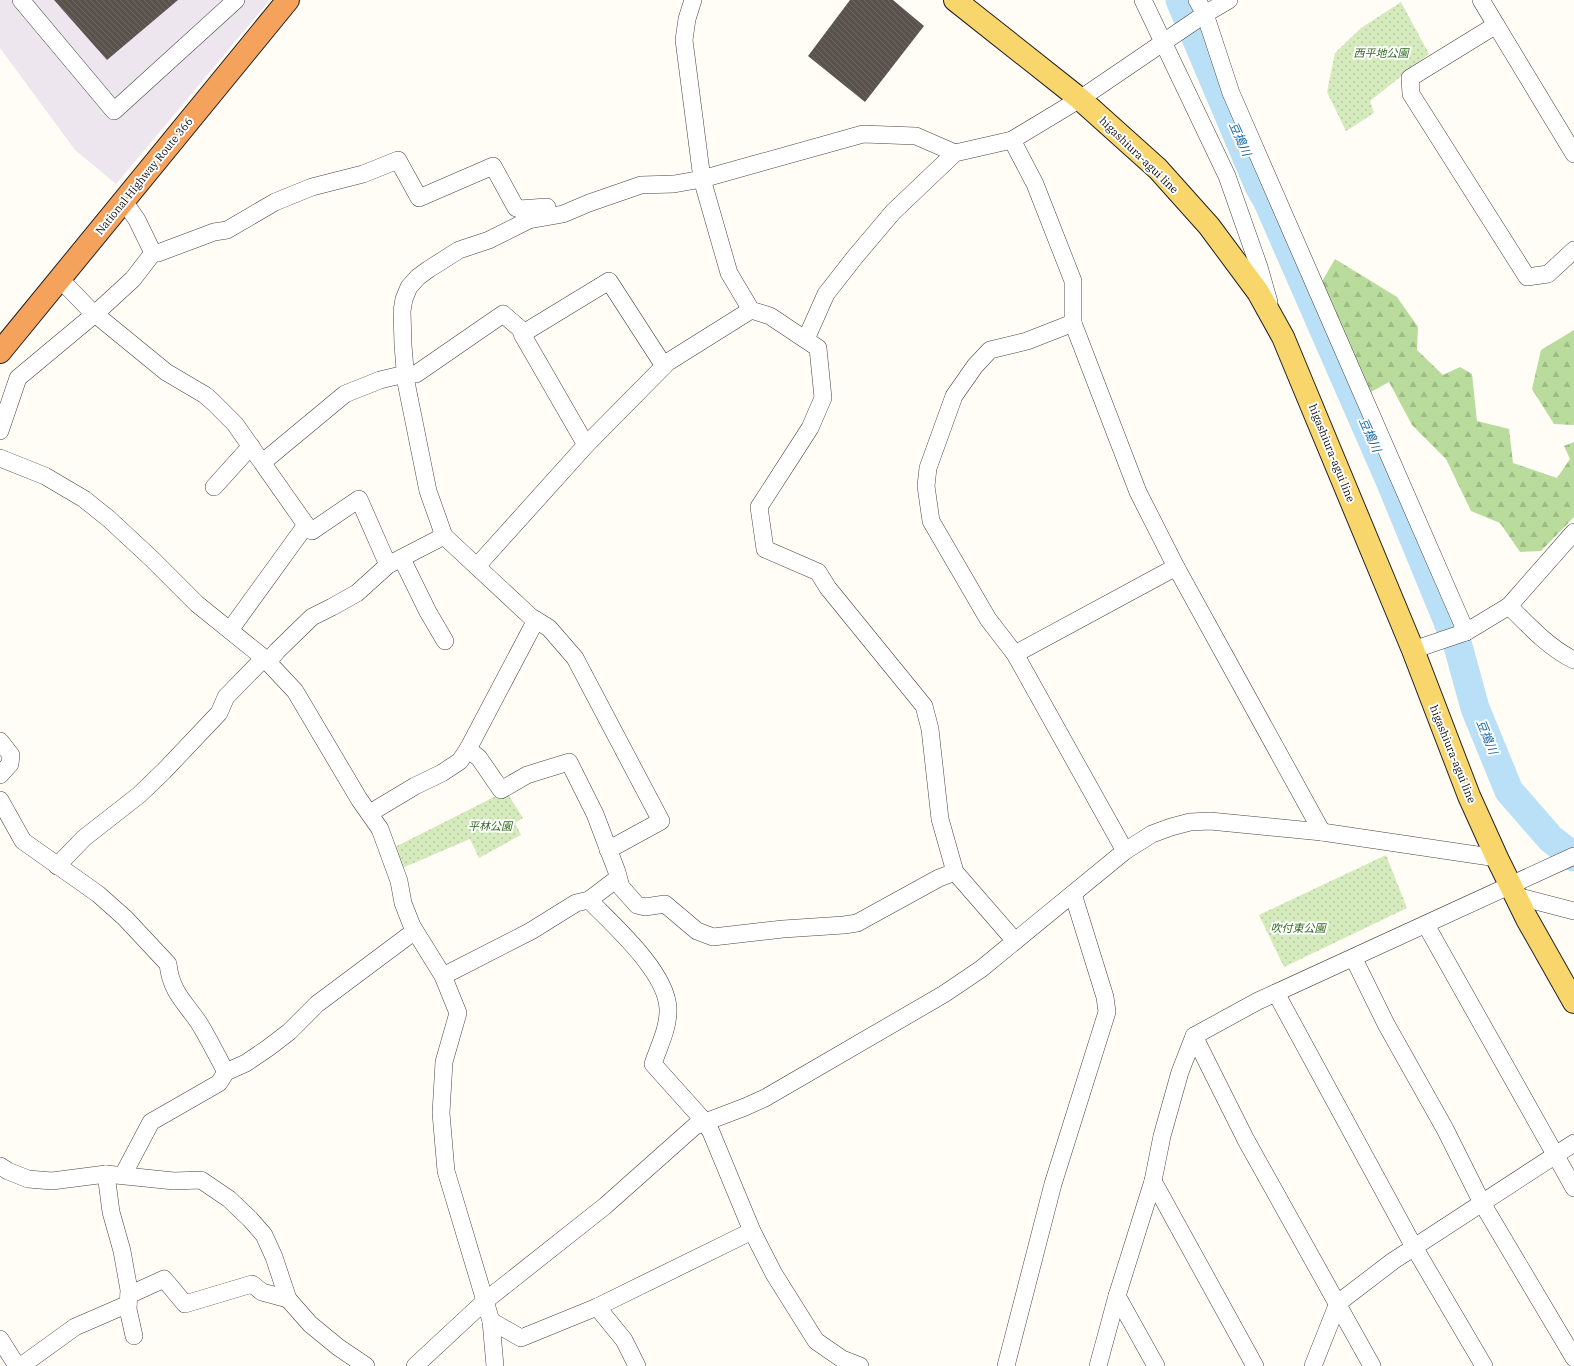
<svg xmlns="http://www.w3.org/2000/svg" width="1574" height="1366" font-family="'IBM Plex Serif','Noto Sans JP',serif">
  <style>
    .industrial { fill: #eee6ef }
    .forest { fill: url(#forest-firs) }
    .park { fill: url(#park-dots) }
    .lines { fill: none; stroke-linecap: round; stroke-linejoin: round }
    .river { stroke: #b9e0f7; stroke-width: 29 }
    .building { fill: url(#building-back-hatch) }
    .minor-casing { stroke: #444; stroke-width: 18 }
    .major-casing { stroke: #222; stroke-width: 24 }
    .highway-casing { stroke: #222; stroke-width: 24 }
    .minor { stroke: #fff; stroke-width: 17 }
    .major { stroke: #f9d66b; stroke-width: 22 }
    .highway { stroke: #f5a25d; stroke-width: 22 }
    .labels { text-anchor: middle; stroke-width: 4; stroke-linejoin: round; paint-order: stroke }
    .park-label { font-size: 11px; font-style: italic; fill: #2f6b1f; stroke: #fff }
    .street-label { font-size: 11px; fill: #111; stroke: #fff }
    .water-label { font-size: 12px; font-style: italic; fill: #1768a6; stroke: #fff }
  </style>
  <defs>
    <pattern id="forest-firs" width="22" height="20" patternUnits="userSpaceOnUse"><rect width="22" height="20" fill="#b9dc9c"/><path d="M5 1l3.5 6h-7zM16 11l3.5 6h-7z" fill="#9ebc85"/></pattern>
    <pattern id="park-dots" width="8" height="8" patternUnits="userSpaceOnUse"><rect width="8" height="8" fill="#d5ebbd"/><path d="M2 2h.1M6 6h.1" fill="none" stroke="#b6c8a1" stroke-width="1.8" stroke-linecap="round"/></pattern>
    <pattern id="building-back-hatch" width="6" height="6" patternUnits="userSpaceOnUse"><rect width="6" height="6" fill="#5a524d"/><path d="M-1 5l2 2M0 0l6 6M5-1l2 2" fill="none" stroke="#6d6662"/></pattern>
  </defs>
  <rect width="100%" height="100%" fill="#fffdf5"/>
  <polygon class="industrial" points="0,0 270,0 116,184 75,150 0,48"/>
  <g class="forest">
    <polygon points="1335,259 1397,297 1418,327 1417,350 1443,375 1460,367 1472,374 1477,421 1509,429 1513,463 1557,478 1570,459 1564,446 1574,442 1574,517 1541,551 1520,552 1500,523 1471,511 1446,459 1412,425 1389,382 1371,392 1321,283"/>
    <polygon points="1574,330 1574,425 1554,424 1532,389 1541,350"/>
  </g>
  <g class="park">
    <polygon points="1401,2 1429,54 1370,101 1374,113 1346,131 1327,92 1335,53 1361,28"/>
    <polygon points="506,791 523,818 515,823 521,835 479,858 470,839 400,869 393,848"/>
    <polygon points="1386,855 1407,908 1284,967 1259,915"/>
  </g>
  <g class="lines">
    <polyline class="river" points="1180,0 1259,186 1268,202 1391,483 1458,646 1475,708 1509,791 1551,839 1574,857"/>
  </g>
  <g class="building">
    <polygon points="54,0 178,0 107,60"/>
    <polygon points="850,0 893,0 924,26 865,102 808,56"/>
  </g>
  <g class="lines">
    <defs>
      <g id="minor">
        <polyline points="21,0 114,111 236,0"/>
        <polyline points="693,0 687,19 684,40 702,179 729,273 751,310 770,316 818,348 823,398 810,428 759,507 765,549 818,572 828,588 924,706 930,729 940,819 955,872 1015,941"/>
        <polyline points="1143,0 1227,176 1259,267 1269,302"/>
        <polyline points="1197,0 1205,14 1231,93 1466,632"/>
        <polyline points="1481,0 1496,25 1410,78 1411,94 1527,277 1548,274 1574,250"/>
        <polyline points="1496,25 1574,154"/>
        <polyline points="1012,140 1035,184 1073,281 1073,323 1138,492 1176,567 1322,832"/>
        <polyline points="124,201 137,220 153,253"/>
        <polyline points="60,279 89,309 166,372 205,395 213,402 235,424 306,525 312,531 359,499 388,565"/>
        <polyline points="1073,323 1027,341 990,350 975,366 954,396 928,468 926,486 931,521 988,619 1015,654 1125,851"/>
        <polyline points="806,339 826,294 855,257 893,212 955,153 1012,140 1080,99 1205,14 1229,0"/>
        <polyline points="0,431 18,378 96,313 133,279 153,253 158,253 214,232 227,230 275,202 312,187 363,174 398,160 419,198 493,166 516,208 519,209 547,207"/>
        <polyline points="586,445 522,334 609,281 664,366"/>
        <polyline points="0,458 45,476 84,499 109,519 152,559 197,604 264,658 295,691 359,799 380,829 399,881 403,903 412,926 443,976 458,1013 444,1062 441,1113 446,1171 491,1321 495,1366"/>
        <polyline points="263,462 345,394 380,380 405,374 416,374 503,314 525,333"/>
        <polyline points="214,487 251,446"/>
        <polyline points="402,559 428,612 445,641"/>
        <polyline points="477,566 586,445 668,362 751,310"/>
        <path d="M1509 606C1528 625 1549 648 1574 660"/>
        <polyline points="230,630 306,525"/>
        <polyline points="1413,650 1466,632 1509,606 1574,532"/>
        <polyline points="1015,654 1176,567"/>
        <polyline points="268,662 277,651 312,617 332,607 357,593 388,565 444,536"/>
        <polyline points="0,741 11,755 10,764 0,775"/>
        <polyline points="468,749 479,758 501,790 527,775 569,762 595,814 617,872 621,887 637,905 645,907 665,904 697,931 713,937 783,929 844,925 857,923 939,878 955,872"/>
        <path d="M0 800 23 841 98 894 125 918 168 964C171 992 185 1002 199 1023 209 1039 217 1056 226 1072"/>
        <polyline points="370,813 415,786 442,773 460,761 468,749 536,620"/>
        <polyline points="608,850 661,821 575,658 549,628 531,617 444,536 428,491 406,382 403,345 402,311 404,299 409,287 418,277 429,269 459,250 489,240 529,220 563,214 589,203 641,185 674,184 702,179 863,134 916,136 955,153"/>
        <polyline points="57,866 84,838 139,795 164,771 219,713 226,697 264,658"/>
        <polyline points="1516,896 1574,911"/>
        <path d="M589 900C613 925 666 971 668 1008 669 1027 659 1046 653 1064L705 1122 711 1132 752 1231 774 1274 816 1341 842 1359 860 1366"/>
        <polyline points="1426,925 1574,1188"/>
        <polyline points="1354,959 1386,1024 1445,1129 1482,1203 1574,1358"/>
        <polyline points="443,976 531,931 576,903 589,900 618,878"/>
        <polyline points="1276,993 1414,1247 1484,1366"/>
        <polyline points="1194,1036 1246,1140 1372,1366"/>
        <polyline points="0,1166 8,1171 28,1179 52,1181 106,1174 174,1181 201,1180 229,1199 250,1219 264,1235 274,1257 288,1299 310,1324 338,1347 366,1366"/>
        <polyline points="106,1174 111,1212 122,1251 129,1290 128,1309 134,1336"/>
        <polyline points="123,1175 151,1122 219,1083 226,1072 246,1063 268,1048 289,1032 317,1004 408,936 415,932"/>
        <polyline points="1153,1181 1255,1366"/>
        <polyline points="129,1295 164,1279 185,1304 252,1284 262,1292 288,1299"/>
        <polyline points="1117,1296 1156,1366"/>
        <polyline points="597,1307 624,1340 637,1366"/>
        <polyline points="491,1321 521,1338 597,1307 752,1231"/>
        <polyline points="0,1339 17,1366"/>
        <polyline points="21,1366 75,1327 128,1304"/>
        <polyline points="415,1366 485,1301 605,1206 695,1126 745,1107 765,1098 944,994 981,969 1125,851 1152,834 1171,827 1190,822 1210,821 1322,832 1497,858"/>
        <polyline points="1006,1366 1053,1184 1107,1012 1105,997 1073,894"/>
        <polyline points="1098,1366 1117,1296 1153,1181 1162,1136 1180,1072 1194,1036 1258,1001 1574,856"/>
        <polyline points="1313,1366 1338,1303 1393,1261 1574,1143"/>
      </g>
      <polyline id="major" points="955,0 1080,99 1158,169 1209,226 1258,292 1283,337 1413,650 1469,796 1497,858 1527,919 1574,1002"/>
      <polyline id="highway" points="0,352 288,0"/>
    </defs>
    <use href="#minor" class="minor-casing"/>
    <use href="#major" class="major-casing"/>
    <use href="#highway" class="highway-casing"/>
    <use href="#minor" class="minor"/>
    <use href="#major" class="major"/>
    <use href="#highway" class="highway"/>
  </g>
  <g class="labels">
    <g class="park-label">
      <text x="1381" y="57">西平地公園</text>
      <text x="490" y="830">平林公園</text>
      <text x="1298" y="932">吹付東公園</text>
    </g>
    <g class="street-label">
      <text transform="translate(1139 155) rotate(44)" y="4">higashiura-agui line</text>
      <text transform="translate(144 176) rotate(-51)" y="4">National Highway Route 366</text>
      <text transform="translate(1332 453) rotate(68)" y="4">higashiura-agui line</text>
      <text transform="translate(1453 754) rotate(68)" y="4">higashiura-agui line</text>
    </g>
    <g class="water-label">
      <text transform="translate(1240 139) rotate(66)" y="4">豆搗川</text>
      <text transform="translate(1370 435) rotate(66)" y="4">豆搗川</text>
      <text transform="translate(1487 737) rotate(68)" y="4">豆搗川</text>
    </g>
  </g>
</svg>
